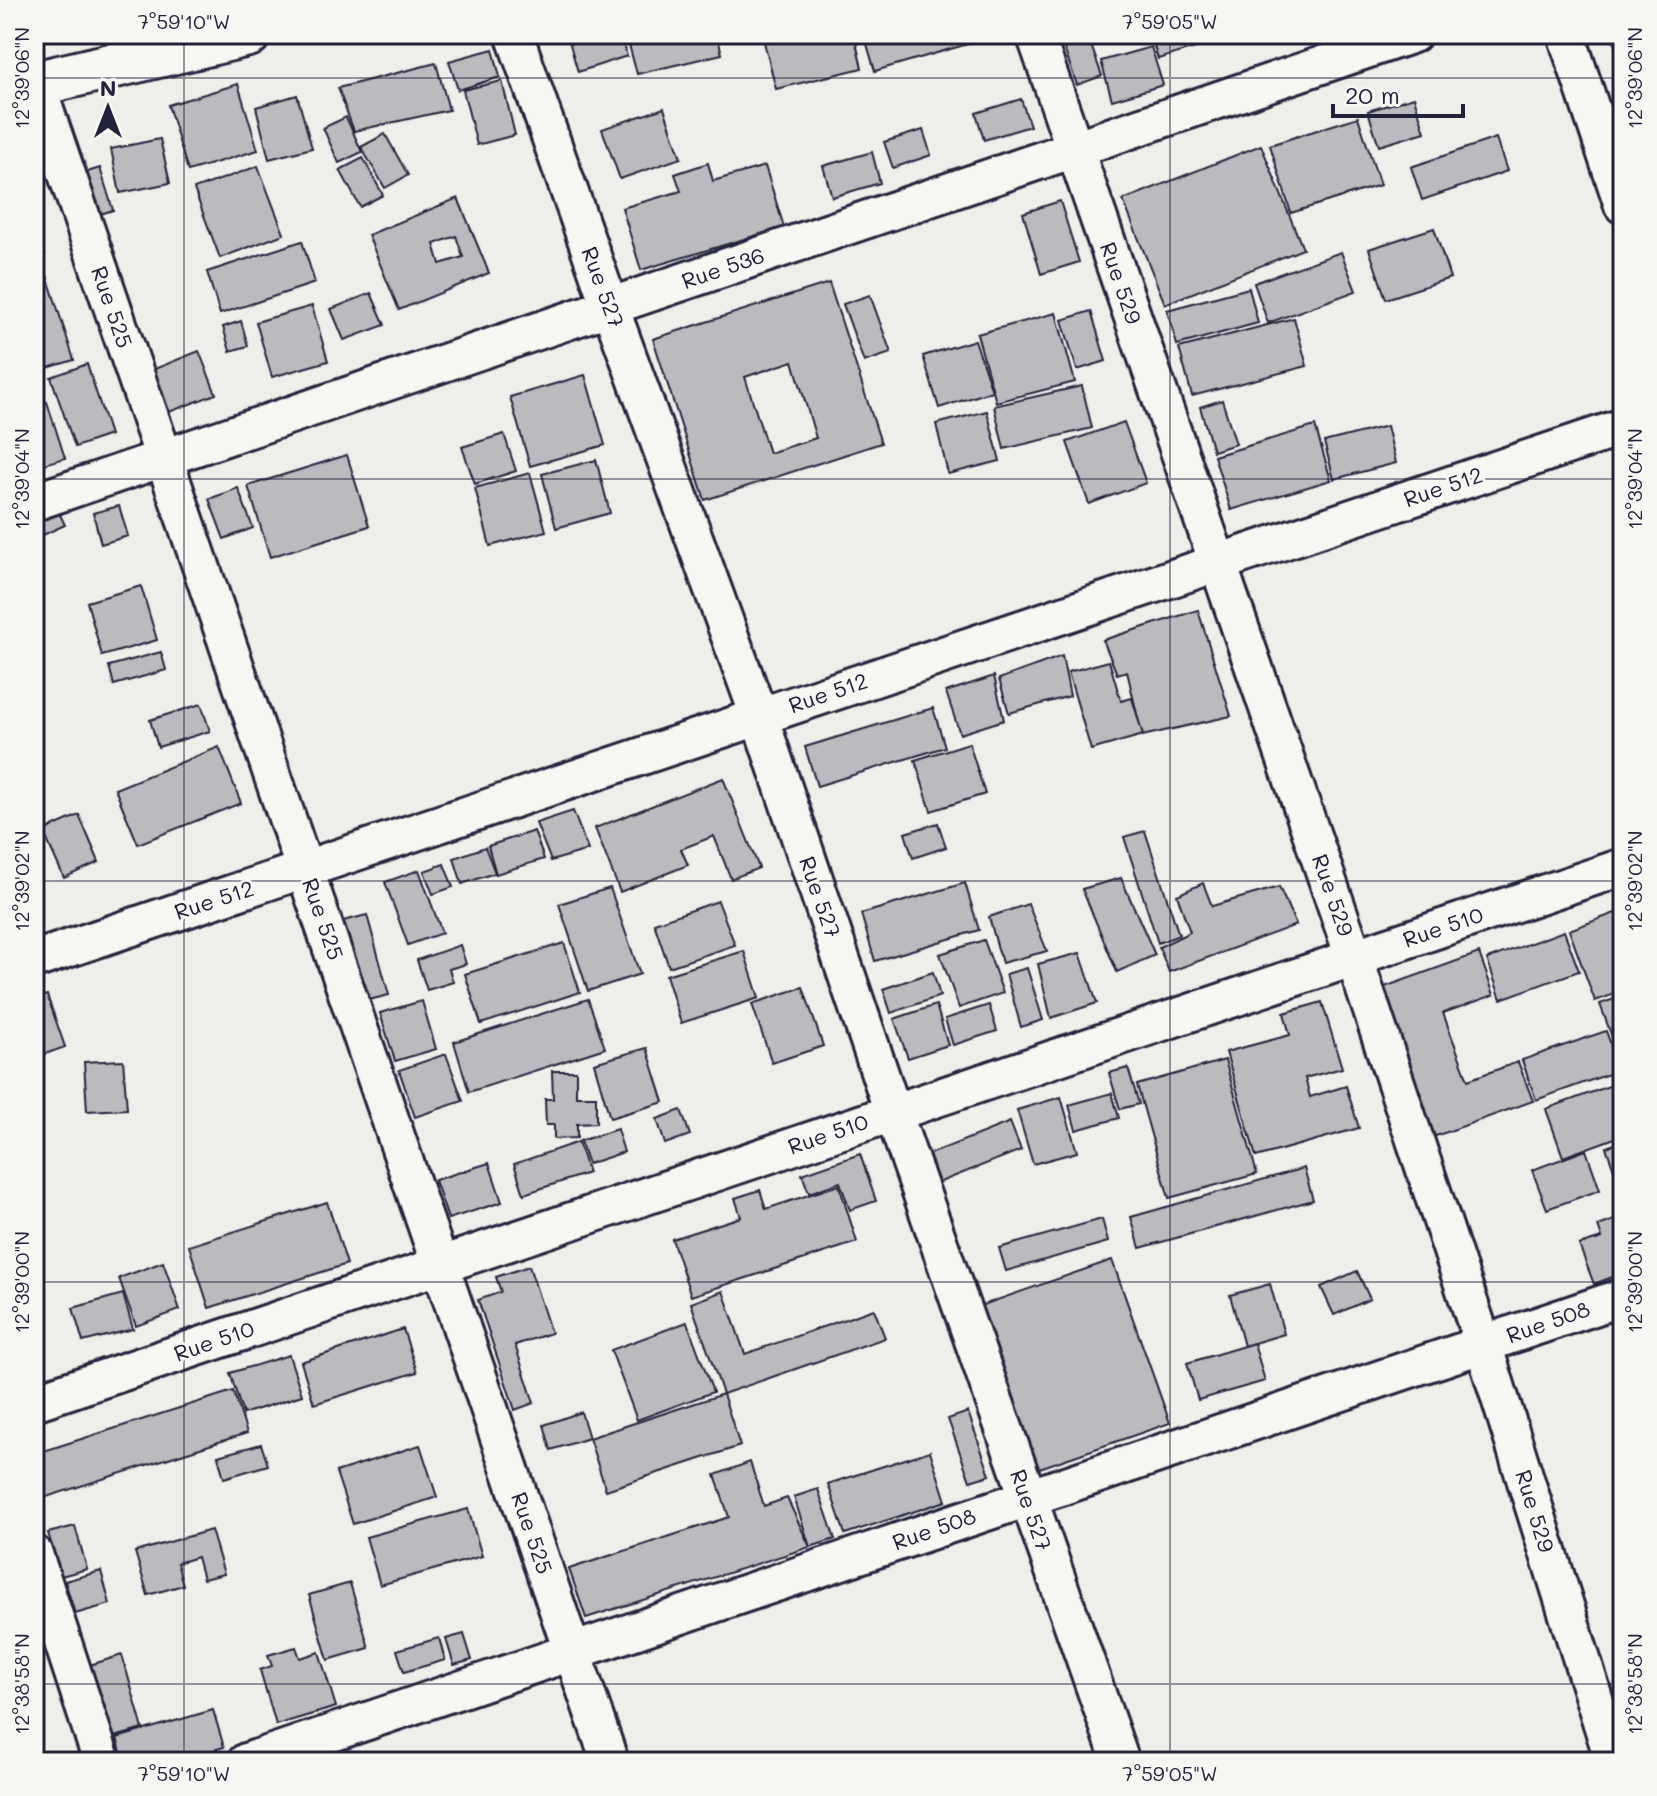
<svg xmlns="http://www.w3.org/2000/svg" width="1657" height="1796" font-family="Mali,sans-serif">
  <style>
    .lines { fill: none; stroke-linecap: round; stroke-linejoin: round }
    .stream { stroke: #727281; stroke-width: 14 }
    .building { fill: #bbbbbf; stroke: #22223b; stroke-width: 2; fill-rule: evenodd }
    .street-casing { stroke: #22223b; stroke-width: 42 }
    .secondary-casing { stroke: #22223b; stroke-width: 50 }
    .street { stroke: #f6f6f2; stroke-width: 36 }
    .secondary { stroke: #f6f6f2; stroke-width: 44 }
    .ticks { fill: none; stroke: #22223b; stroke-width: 2; stroke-opacity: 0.45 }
    .labels { text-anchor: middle; stroke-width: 6; stroke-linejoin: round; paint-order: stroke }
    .street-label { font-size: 22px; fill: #22223b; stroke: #f6f6f2 }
    .neatline { fill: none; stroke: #22223b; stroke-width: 3 }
    .ticks-label { font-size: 20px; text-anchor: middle; fill: #22223b }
  </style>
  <rect width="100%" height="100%" fill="#eeeeeb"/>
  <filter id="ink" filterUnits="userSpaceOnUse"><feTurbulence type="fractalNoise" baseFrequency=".0125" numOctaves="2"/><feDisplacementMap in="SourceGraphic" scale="16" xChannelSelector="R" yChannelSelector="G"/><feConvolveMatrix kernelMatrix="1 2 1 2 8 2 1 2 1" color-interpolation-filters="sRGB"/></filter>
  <g filter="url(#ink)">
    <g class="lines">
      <polyline class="stream" points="1616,34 1623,46"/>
    </g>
    <g class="building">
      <polygon points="567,34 620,34 627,56 578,72"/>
      <polygon points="626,34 717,34 722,54 637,74"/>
      <polygon points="762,34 854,34 862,68 776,89"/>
      <polygon points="864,34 984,34 985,39 875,71"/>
      <polygon points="1059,34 1087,34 1102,76 1077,85"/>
      <polygon points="1150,34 1242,34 1158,59"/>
      <polygon points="1151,47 1163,85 1112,100 1101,61"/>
      <polygon points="493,49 500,77 458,90 449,61"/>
      <polygon points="436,63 449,110 354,131 338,88"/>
      <polygon points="502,81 515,135 477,145 463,90"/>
      <polygon points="238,84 258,150 188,171 168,105"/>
      <polygon points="297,95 312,148 269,159 256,107"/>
      <polygon points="1414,97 1425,132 1379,146 1368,111"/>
      <polygon points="1021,99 1030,126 984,140 976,113"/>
      <polygon points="664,108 681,158 620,179 602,129"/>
      <polygon points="346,117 362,152 339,163 323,128"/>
      <polygon points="1358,117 1380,185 1291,213 1270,145"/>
      <polygon points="923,130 931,155 893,168 884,142"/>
      <polygon points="385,134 408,175 385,188 361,147"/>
      <polygon points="1496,138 1507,171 1422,200 1411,167"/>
      <polygon points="160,139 170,183 120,193 111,149"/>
      <polygon points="1261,145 1303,249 1165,304 1123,200"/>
      <polygon points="872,152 880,183 832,197 823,166"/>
      <polygon points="363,158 383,195 360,207 340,170"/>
      <polygon points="708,163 713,181 765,166 784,227 641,270 622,208 681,191 675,174"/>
      <polygon points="258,166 284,234 220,258 194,189"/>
      <polygon points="100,168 113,210 91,217 78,175"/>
      <path d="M458 198 489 273 399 310 368 235ZM456 236 463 257 440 264 434 244Z"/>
      <polygon points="1060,201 1079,262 1041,274 1023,213"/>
      <polygon points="1434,228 1450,278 1386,299 1369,249"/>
      <polygon points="39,230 45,255 34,258 34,231"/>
      <polygon points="302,241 315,283 220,314 207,272"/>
      <polygon points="1341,252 1356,291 1268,323 1254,283"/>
      <polygon points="45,269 74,360 34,372 34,272"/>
      <path d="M829 283 881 443 705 500 653 339ZM793 361 816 438 769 453 745 377Z"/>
      <polygon points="1249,288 1258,323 1177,345 1167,310"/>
      <polygon points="371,293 385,325 344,340 331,309"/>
      <polygon points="870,295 891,353 864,362 843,304"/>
      <polygon points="312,306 328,361 272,377 256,322"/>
      <polygon points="1091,311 1106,361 1077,370 1062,320"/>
      <polygon points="1056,313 1075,382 996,402 977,334"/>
      <polygon points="1294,318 1307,366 1192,396 1179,348"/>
      <polygon points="241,321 248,346 230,351 223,327"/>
      <polygon points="975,340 992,391 939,408 923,356"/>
      <polygon points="199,351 216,394 164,414 147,372"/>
      <polygon points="87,364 110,435 75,447 51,377"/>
      <polygon points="585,375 605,445 530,466 510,397"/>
      <polygon points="1082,386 1092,428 1004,449 994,406"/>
      <polygon points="1222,400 1236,444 1213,451 1200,407"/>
      <polygon points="47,402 65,458 34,467 34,406"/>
      <polygon points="987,411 1000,461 948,474 936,424"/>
      <polygon points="1124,422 1146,483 1089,504 1067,442"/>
      <polygon points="1315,426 1331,480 1231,510 1214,456"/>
      <polygon points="1387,426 1396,463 1334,479 1324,442"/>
      <polygon points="504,434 516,471 475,484 462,447"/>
      <polygon points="347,455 369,526 270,557 248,486"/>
      <polygon points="596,460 610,513 556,528 542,474"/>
      <polygon points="530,473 546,531 490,546 475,488"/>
      <polygon points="238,488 253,528 224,539 209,499"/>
      <polygon points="53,500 65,525 34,539 34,509"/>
      <polygon points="119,506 128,536 101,544 93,513"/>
      <polygon points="141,586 157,640 102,656 87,602"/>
      <polygon points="1198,610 1231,716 1142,736 1127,671 1117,674 1103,640"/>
      <polygon points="161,652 166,670 114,685 109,666"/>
      <polygon points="1062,656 1070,696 1009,713 999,679"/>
      <polygon points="1109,661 1121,701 1132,698 1143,735 1091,750 1068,672"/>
      <polygon points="994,676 1004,720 960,734 946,692"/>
      <polygon points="201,704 210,731 158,747 150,720"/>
      <polygon points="933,708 945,747 817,786 805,747"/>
      <polygon points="969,743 985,794 931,811 915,760"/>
      <polygon points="219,747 241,803 138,844 115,789"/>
      <polygon points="723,778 759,868 731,879 714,836 681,849 688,865 620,892 595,828"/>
      <polygon points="573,811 588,850 551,861 536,823"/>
      <polygon points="79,815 99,862 64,878 43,831"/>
      <polygon points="938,823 946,847 913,858 905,833"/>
      <polygon points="534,831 544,859 496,874 488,846"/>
      <polygon points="1145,831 1179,935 1158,943 1124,837"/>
      <polygon points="485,847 495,873 462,884 454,858"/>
      <polygon points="444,864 453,887 433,894 424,871"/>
      <polygon points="419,870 442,933 408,945 385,882"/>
      <polygon points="1121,878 1155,955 1117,972 1082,889"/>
      <polygon points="965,883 979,930 875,961 861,914"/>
      <polygon points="1203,883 1212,906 1279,887 1296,925 1169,972 1159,947 1190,932 1177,895"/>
      <polygon points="610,888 640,974 588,991 559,904"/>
      <polygon points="718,901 735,945 669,967 654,923"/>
      <polygon points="1028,904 1047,951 1002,963 989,917"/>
      <polygon points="1618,912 1623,927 1623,991 1595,1001 1569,930"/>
      <polygon points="367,915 389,995 361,1002 339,922"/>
      <polygon points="1564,931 1579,971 1501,999 1487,959"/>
      <polygon points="984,940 1003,993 959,1008 940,954"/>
      <polygon points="564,943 580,992 481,1024 465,974"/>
      <polygon points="460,945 466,964 449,969 453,982 427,990 417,960"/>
      <polygon points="744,951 759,998 681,1023 666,975"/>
      <polygon points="1080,953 1097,1003 1051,1018 1038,964"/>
      <polygon points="1479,953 1494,995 1443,1013 1468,1080 1518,1062 1533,1101 1433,1137 1379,989"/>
      <polygon points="1027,968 1043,1020 1021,1027 1006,974"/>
      <polygon points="933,972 940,996 891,1013 883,989"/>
      <polygon points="803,987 823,1046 772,1063 752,1004"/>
      <polygon points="47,995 65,1047 34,1058 34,999"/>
      <polygon points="1623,996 1623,1067 1600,1004"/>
      <polygon points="588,999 605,1048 469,1092 454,1042"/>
      <polygon points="422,1001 436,1049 395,1061 380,1013"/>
      <polygon points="1322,1002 1342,1068 1305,1078 1310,1097 1346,1086 1359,1128 1256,1157 1226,1052 1290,1035 1284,1013"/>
      <polygon points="936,1005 948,1045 908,1058 894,1019"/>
      <polygon points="989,1005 997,1031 953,1045 945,1019"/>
      <polygon points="1606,1031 1620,1070 1536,1100 1522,1060"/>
      <polygon points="647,1048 664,1102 610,1118 594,1063"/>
      <polygon points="446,1054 463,1101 415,1117 399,1070"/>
      <polygon points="123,1060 127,1109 87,1111 84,1062"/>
      <polygon points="1225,1060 1257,1174 1169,1198 1137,1085"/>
      <polygon points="1128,1068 1139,1104 1120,1109 1109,1073"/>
      <polygon points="552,1071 576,1071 576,1096 596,1096 596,1123 577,1124 577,1138 554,1139 554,1125 546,1125 545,1099 553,1099"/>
      <polygon points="1623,1081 1623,1135 1563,1157 1546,1109"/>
      <polygon points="1112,1093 1119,1118 1076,1130 1069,1105"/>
      <polygon points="1061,1097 1077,1152 1033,1164 1017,1110"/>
      <polygon points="681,1110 690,1135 665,1144 657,1119"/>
      <polygon points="1010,1122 1021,1150 938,1183 927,1155"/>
      <polygon points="617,1129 624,1152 588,1164 580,1141"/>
      <polygon points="1623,1141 1623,1195 1606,1147"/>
      <polygon points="578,1142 588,1173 524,1194 514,1164"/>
      <polygon points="1586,1150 1600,1190 1547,1209 1532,1170"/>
      <polygon points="860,1154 876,1201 850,1210 840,1182 809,1193 802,1174"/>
      <polygon points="489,1163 502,1202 448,1219 435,1180"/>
      <polygon points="1304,1168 1313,1200 1140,1248 1131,1217"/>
      <polygon points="839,1185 857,1242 691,1296 672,1239 741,1217 735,1198 760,1190 766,1209"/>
      <polygon points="327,1202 347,1264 209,1308 189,1246"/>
      <polygon points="1623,1217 1623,1273 1594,1284 1579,1245 1602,1238 1598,1226"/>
      <polygon points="1102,1219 1108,1242 1006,1271 999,1248"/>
      <polygon points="1112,1260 1170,1423 1031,1471 974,1308"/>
      <polygon points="163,1262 180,1310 136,1326 119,1278"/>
      <polygon points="529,1266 551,1333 515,1345 534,1403 515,1410 478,1300 501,1292 496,1277"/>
      <polygon points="1357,1271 1370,1299 1334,1315 1321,1287"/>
      <polygon points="1270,1284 1284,1334 1244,1346 1230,1295"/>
      <polygon points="723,1291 745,1354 874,1309 885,1338 723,1394 691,1303"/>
      <polygon points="123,1294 133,1329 83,1342 73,1308"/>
      <polygon points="687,1322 713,1392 637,1420 611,1350"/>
      <polygon points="403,1329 417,1372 314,1404 301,1362"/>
      <polygon points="1254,1343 1265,1381 1198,1400 1187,1363"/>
      <polygon points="289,1355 302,1395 243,1414 230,1373"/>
      <polygon points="233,1391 247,1433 34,1501 34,1454"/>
      <polygon points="723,1394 740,1446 606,1490 589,1438"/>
      <polygon points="581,1412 589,1438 551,1450 544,1425"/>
      <polygon points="968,1412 990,1475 970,1481 948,1419"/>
      <polygon points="261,1444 268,1465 224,1478 218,1456"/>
      <polygon points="420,1445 437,1497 353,1524 336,1472"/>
      <polygon points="930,1451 946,1501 845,1534 828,1484"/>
      <polygon points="750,1462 764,1506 787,1498 810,1547 586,1618 569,1569 729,1517 715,1475"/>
      <polygon points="818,1489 835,1539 810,1547 794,1497"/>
      <polygon points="468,1509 482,1556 380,1585 366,1537"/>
      <polygon points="75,1526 87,1569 61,1576 48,1533"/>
      <polygon points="211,1530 224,1574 203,1579 197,1557 177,1563 183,1585 148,1595 135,1552"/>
      <polygon points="101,1571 110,1604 75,1614 65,1581"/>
      <polygon points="350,1583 369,1648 328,1660 309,1595"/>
      <polygon points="464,1634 472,1660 454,1665 446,1639"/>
      <polygon points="439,1638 445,1660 404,1672 397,1650"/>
      <polygon points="296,1647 300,1658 319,1652 336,1707 276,1725 260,1670 272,1666 268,1655"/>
      <polygon points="122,1655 143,1729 111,1738 90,1665"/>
      <polygon points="213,1710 224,1747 171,1762 124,1762 117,1738"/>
    </g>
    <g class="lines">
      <defs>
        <g id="street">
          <polyline points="514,34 610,307 759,716 893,1112 1121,1762"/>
          <polyline points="1035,34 1354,957 1483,1344 1614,1762"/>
          <polyline points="1566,34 1623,205"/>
          <polyline points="34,78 610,1762"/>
          <polyline points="34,502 1413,34"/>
          <polyline points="34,960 1623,427"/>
          <polyline points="34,1402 1623,867"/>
          <polyline points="34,1554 102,1762"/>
          <polyline points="246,1762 1623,1297"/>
        </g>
        <polyline id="secondary" points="34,84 248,34"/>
      </defs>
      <use href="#street" class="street-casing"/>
      <use href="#secondary" class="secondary-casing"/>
      <use href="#street" class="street"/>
      <use href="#secondary" class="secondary"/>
    </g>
  </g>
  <path class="ticks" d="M184 34V1762M1170 34V1762M34 78H1623M34 479H1623M34 881H1623M34 1282H1623M34 1684H1623"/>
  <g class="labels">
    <g class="street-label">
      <text transform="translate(723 268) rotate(-19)" y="8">Rue 536</text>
      <text transform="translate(1121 283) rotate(71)" y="8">Rue 529</text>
      <text transform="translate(603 287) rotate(70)" y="8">Rue 527</text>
      <text transform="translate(112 307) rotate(71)" y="8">Rue 525</text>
      <text transform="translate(1443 487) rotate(-19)" y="8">Rue 512</text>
      <text transform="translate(828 693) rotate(-19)" y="8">Rue 512</text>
      <text transform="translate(1333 895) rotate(71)" y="8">Rue 529</text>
      <text transform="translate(820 897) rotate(71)" y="8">Rue 527</text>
      <text transform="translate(214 900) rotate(-18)" y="8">Rue 512</text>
      <text transform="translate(323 919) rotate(71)" y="8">Rue 525</text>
      <text transform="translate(1443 927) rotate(-19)" y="8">Rue 510</text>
      <text transform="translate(828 1134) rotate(-19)" y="8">Rue 510</text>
      <text transform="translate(1548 1322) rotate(-19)" y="8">Rue 508</text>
      <text transform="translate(214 1341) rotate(-19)" y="8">Rue 510</text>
      <text transform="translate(1031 1510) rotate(71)" y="8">Rue 527</text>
      <text transform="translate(1535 1511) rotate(73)" y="8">Rue 529</text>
      <text transform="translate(934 1529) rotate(-19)" y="8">Rue 508</text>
      <text transform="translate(532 1533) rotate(71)" y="8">Rue 525</text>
    </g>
  </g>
  <rect width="1657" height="1796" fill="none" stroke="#f6f6f2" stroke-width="88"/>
  <g transform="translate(108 108)" stroke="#f6f6f2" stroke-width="6" paint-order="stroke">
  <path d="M0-6L14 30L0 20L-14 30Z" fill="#22223b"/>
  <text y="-12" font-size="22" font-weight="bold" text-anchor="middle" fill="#22223b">N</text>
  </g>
  <path d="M1333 104v12h130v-12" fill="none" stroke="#22223b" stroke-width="4"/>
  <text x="1345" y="104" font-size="24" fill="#22223b" stroke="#f6f6f2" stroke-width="6" paint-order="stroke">20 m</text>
  <rect x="44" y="44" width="1569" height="1708" class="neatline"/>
  <g class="ticks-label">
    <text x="184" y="29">7°59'10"W</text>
    <text x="1170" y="29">7°59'05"W</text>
    <text transform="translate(22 78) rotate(-90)" y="7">12°39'06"N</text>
    <text transform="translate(1635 78) rotate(-90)" y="7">12°39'06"N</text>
    <text transform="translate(22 479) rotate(-90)" y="7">12°39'04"N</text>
    <text transform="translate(1635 479) rotate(-90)" y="7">12°39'04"N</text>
    <text transform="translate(22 881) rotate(-90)" y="7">12°39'02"N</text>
    <text transform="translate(1635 881) rotate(-90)" y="7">12°39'02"N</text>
    <text transform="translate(22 1282) rotate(-90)" y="7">12°39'00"N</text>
    <text transform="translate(1635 1282) rotate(-90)" y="7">12°39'00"N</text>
    <text transform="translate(22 1684) rotate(-90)" y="7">12°38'58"N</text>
    <text transform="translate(1635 1684) rotate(-90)" y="7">12°38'58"N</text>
    <text x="184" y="1781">7°59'10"W</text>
    <text x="1170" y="1781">7°59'05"W</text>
  </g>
</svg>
